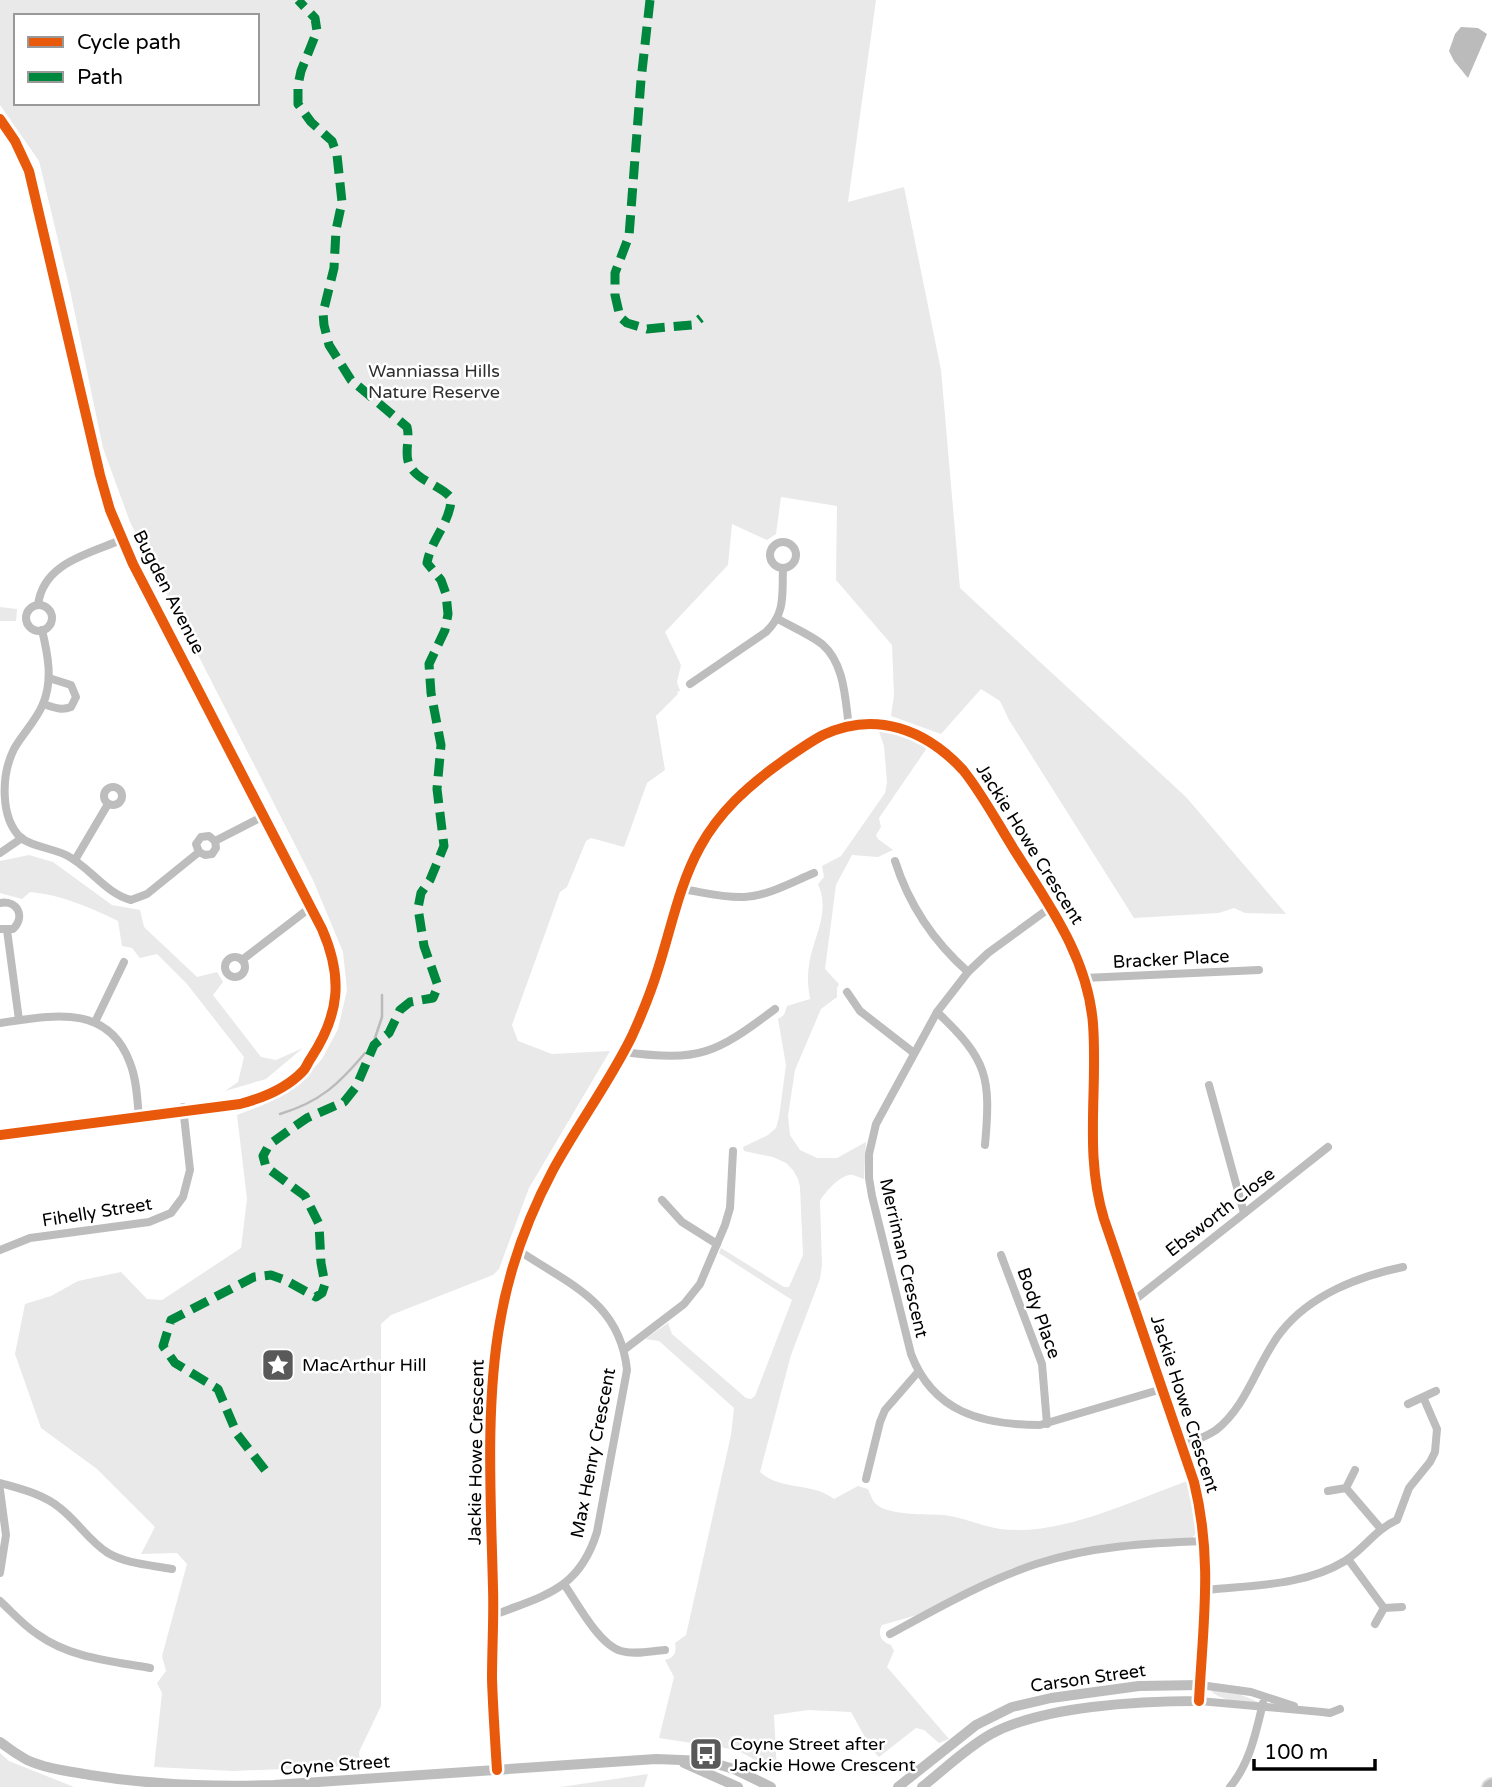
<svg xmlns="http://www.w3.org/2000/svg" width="1492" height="1787" font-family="'Varela Round',sans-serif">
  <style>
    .green { fill: #e9e9e9; fill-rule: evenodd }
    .water { fill: #bbb }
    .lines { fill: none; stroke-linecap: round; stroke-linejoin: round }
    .stream { stroke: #bbb; stroke-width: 2.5 }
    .primary-casing { stroke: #dbdbdb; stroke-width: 16 }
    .minor { stroke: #bdbdbd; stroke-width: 8 }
    .tertiary { stroke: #bdbdbd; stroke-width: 10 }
    .primary { stroke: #bdbdbd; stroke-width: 12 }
    .quiet { stroke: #00873e; stroke-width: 9; stroke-dasharray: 18 9; stroke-linecap: butt }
    .cycleway-casing { stroke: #fff; stroke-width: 15 }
    .cycleway { stroke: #e8590c; stroke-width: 10 }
    .labels { text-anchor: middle; stroke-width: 5; stroke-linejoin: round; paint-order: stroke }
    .park-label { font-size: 18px; fill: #2e2e2e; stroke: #fff }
    .street-label { font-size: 18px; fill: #000; stroke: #fff }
    .poi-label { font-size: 18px; fill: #000; stroke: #fff; text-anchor: start }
  </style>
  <rect width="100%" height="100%" fill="#fff"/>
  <g class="green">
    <path d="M0 0H876L848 202 904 187 941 370 960 588 1186 797 1286 914 1245 913 1234 908 1219 913 1134 918 1009 720 1000 701 981 689 941 734 891 716 894 695 892 645 836 580 837 506 781 497 776 534 767 540 732 524 728 565 665 632 681 665 677 682 680 691 677 692 678 694 656 716 665 770 647 783 624 847 591 838 586 841 567 887 560 892 512 1025 518 1041 552 1054 610 1051 529 1188 499 1269 493 1275 391 1315 381 1324V1706L359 1752 360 1764 353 1766 233 1771 154 1767 162 1693 157 1683 166 1671 162 1656 187 1564 177 1553 141 1554 155 1527 97 1469 41 1428 15 1354 25 1304 51 1296 78 1281 121 1272 147 1299 162 1300 241 1248 247 1199 237 1115 263 1105 300 1083 322 1059 338 1029 347 990 343 952 313 880 130 522 103 448 70 290 39 161 0 105ZM16 16H257V103H16Z"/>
    <polygon points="0,607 17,609 16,621 0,621"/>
    <path d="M878 729 906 734 929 745 879 818 881 827 876 835 878 839 893 850 878 857 852 855 836 885 825 969 839 984 837 988V997L821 1009 795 1070 788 1116 790 1135 800 1150 817 1158H837L866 1142 864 1179C860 1178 857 1176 853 1175 842 1173 825 1192 820 1201L822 1265 820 1279 791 1355 760 1472C781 1491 813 1482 834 1499L858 1486 868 1489C871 1496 873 1503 880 1507 894 1515 926 1514 943 1515 962 1517 981 1526 1000 1529 1060 1537 1134 1500 1190 1480L1200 1529 1192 1538 1101 1545 1063 1553 1010 1569 917 1615 882 1625C877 1634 881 1642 891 1645L894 1651 887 1667 949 1739 939 1743 924 1730 916 1728 879 1757 872 1750 851 1712 808 1710 774 1715 777 1772 737 1750 659 1738 674 1677 665 1660C674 1658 677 1653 675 1643L686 1635 731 1435 734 1408 659 1341 645 1339 668 1323 672 1334 746 1398 751 1399 755 1396 792 1300 719 1253 721 1248 784 1287H789L803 1255 800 1187 798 1179 793 1170 786 1163 773 1157 744 1151 743 1147 768 1135 776 1128 779 1117 786 1065 778 1019 784 1015 787 1006 810 999C808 987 807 977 809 965 813 936 831 914 818 884L824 877 822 866 841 856 885 793 887 782 884 746Z"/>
    <path d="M29 855 53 862 112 905 140 910 144 927 197 977 217 972 223 982 213 995 261 1057 276 1060 303 1048 266 1079 225 1091 238 1082 244 1057 187 984 157 954 140 958 132 948 122 946 118 921C89 907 62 895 30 892L22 899 0 893V861Z"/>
    <path d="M1210 1690 1239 1694 1258 1702C1243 1703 1220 1701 1210 1690Z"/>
    <polygon points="0,1753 9,1761 74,1787 0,1787"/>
    <polygon points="648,1774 644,1787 561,1787"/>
  </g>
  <polygon class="water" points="1461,27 1478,28 1487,34 1468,78 1454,61 1449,51 1455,34"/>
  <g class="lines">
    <g class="stream">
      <polyline points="374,1041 382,1017 382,995"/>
      <path d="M280 1114C320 1102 339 1084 365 1053"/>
    </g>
    <defs>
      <polyline id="primary" points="1489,1787 1492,1785"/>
    </defs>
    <use href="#primary" class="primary-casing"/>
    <g class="minor">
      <circle cx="783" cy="555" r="13"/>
      <path d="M38 605C43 563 88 554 121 540"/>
      <circle cx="39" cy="618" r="13"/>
      <path d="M778 619C792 627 809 634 822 644 845 664 845 699 849 727"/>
      <path d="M42 630C48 655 53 680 43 704 36 721 23 733 14 749 1 775 0 818 21 838 33 847 52 848 66 855 89 866 106 894 131 900L147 894 199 852"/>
      <path d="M690 684 766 632C786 613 782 594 783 568"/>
      <path d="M43 704C53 707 61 711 71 707L76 697 71 685 49 678"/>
      <circle cx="113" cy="796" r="9"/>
      <polyline points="215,841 264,816"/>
      <polyline points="199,852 196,844 201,837 209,836 215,841"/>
      <polyline points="199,852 205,855 212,854 216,848 215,841"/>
      <polyline points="0,853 22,838"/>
      <polyline points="75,860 108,804"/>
      <path d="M895 861C909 905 933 941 968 972"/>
      <path d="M682 889C702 892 723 898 744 897 768 896 792 882 814 873"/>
      <path d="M0 903C17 900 26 916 13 929H0"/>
      <path d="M1051 907 988 953 968 972 937 1012 876 1124 869 1154V1178L872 1196 911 1354C933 1412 982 1425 1040 1425L1162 1389"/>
      <polyline points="7,930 19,1020"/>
      <circle cx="235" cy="967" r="10"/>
      <polyline points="242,960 311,907"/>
      <polyline points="1084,978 1259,970"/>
      <polyline points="847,992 860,1011 914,1053"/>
      <path d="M937 1012C988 1060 991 1077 985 1145"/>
      <polyline points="95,1022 124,962"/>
      <path d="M0 1023C50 1016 108 1002 130 1063 137 1080 137 1099 139 1117"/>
      <path d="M624 1052C700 1062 715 1054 775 1009"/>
      <polyline points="1209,1085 1244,1213"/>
      <polyline points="662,1200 682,1222 717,1244"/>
      <polyline points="0,1250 30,1238 149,1222 171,1213 183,1197 190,1170 183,1107"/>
      <polyline points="1001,1255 1042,1364 1047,1424"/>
      <polyline points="1132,1302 1328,1147"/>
      <polyline points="625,1349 684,1304 700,1284 725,1225 730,1208 733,1151"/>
      <polyline points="1408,1404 1436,1391"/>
      <path d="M1182 1446C1193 1441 1206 1437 1216 1430 1248 1405 1257 1362 1281 1332 1310 1295 1359 1276 1403 1267"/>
      <polyline points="866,1479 880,1422 885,1410 918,1372"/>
      <path d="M0 1483C21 1489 43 1494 60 1508 78 1522 89 1541 108 1553 127 1564 151 1565 172 1569"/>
      <polyline points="1346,1488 1381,1529"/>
      <polyline points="0,1490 6,1535 0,1573"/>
      <polyline points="1328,1491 1346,1488 1355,1470"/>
      <polyline points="1348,1559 1384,1608"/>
      <path d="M564 1584C577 1603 599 1645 621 1651 635 1655 651 1651 665 1650"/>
      <path d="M1207 1590C1253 1585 1304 1586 1345 1561 1364 1549 1376 1529 1397 1520L1409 1488 1430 1462 1435 1452 1437 1429 1424 1399"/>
      <path d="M0 1601C12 1612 23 1625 37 1634 70 1658 111 1661 150 1668"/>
      <path d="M494 1615C545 1595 579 1590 597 1532L627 1370C620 1302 570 1285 518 1250"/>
      <polyline points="1375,1624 1384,1608 1402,1607"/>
      <path d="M890 1634C938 1608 985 1581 1036 1564 1091 1546 1148 1543 1205 1541"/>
      <polyline points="1200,1685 1251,1692 1294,1706"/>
      <polyline points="1199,1701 1322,1712 1330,1713 1340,1709"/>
      <path d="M1230 1787C1250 1763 1256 1732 1263 1703"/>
    </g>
    <g class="tertiary">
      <path d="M0 119 15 141 29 171 100 475 110 510 133 564 322 929C343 977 340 1014 311 1058 308 1062 306 1068 303 1071 286 1089 263 1098 240 1104L0 1135"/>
      <path d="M0 1742C9 1749 18 1755 27 1760 47 1769 69 1771 90 1775 151 1785 212 1787 274 1785L656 1759 706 1761 734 1769 771 1787"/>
      <polyline points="684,1763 738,1787"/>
      <path d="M497 1770C495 1739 493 1709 492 1679 492 1648 494 1618 493 1588 491 1504 485 1405 500 1322 509 1269 528 1217 553 1170 578 1124 609 1083 632 1036 642 1014 651 992 658 969 671 929 679 885 700 847 719 812 748 786 780 763 794 753 808 743 823 735 876 710 926 730 963 770 983 795 998 824 1015 851 1049 905 1088 958 1093 1024 1098 1090 1084 1154 1104 1219L1194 1482 1200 1508 1205 1541 1207 1590 1199 1701C1139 1701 1043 1706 991 1734 966 1748 945 1769 922 1787"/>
      <polyline points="898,1787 976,1725 1012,1707 1051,1698 1139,1686 1200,1685"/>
    </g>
    <use href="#primary" class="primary"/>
    <g class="quiet">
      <polyline points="650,0 641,80 629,236 615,273 615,295 620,317 627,323 647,329 657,328 692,325 701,318"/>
      <path d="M265 1470 237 1434 218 1389 175 1363 163 1346 171 1320 254 1277 271 1275 285 1280 316 1297 322 1293 325 1284 321 1263 319 1224 305 1196 266 1167 263 1156 269 1145 288 1131 307 1118 344 1102 356 1087 374 1045 389 1033 400 1010 410 1002 433 998 438 986 424 946 418 908 421 893 430 880 444 846 437 789 441 745 431 693 429 664 445 630 448 614 446 594 441 580 427 563C431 539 451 522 451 498 440 484 414 481 408 461 405 451 410 438 407 427L351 380 329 345 324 325 323 313 334 268 336 230 342 202 337 155 332 141 311 122 298 104V85L301 71 317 31 315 18 298 0"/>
    </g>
    <defs>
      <g id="cycleway">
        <path d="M0 119 15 141 29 171 100 475 110 510 133 564 322 929C343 977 340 1014 311 1058 308 1062 306 1068 303 1071 286 1089 263 1098 240 1104L0 1135"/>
        <path d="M497 1770C495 1739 493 1709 492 1679 492 1648 494 1618 493 1588 491 1504 485 1405 500 1322 509 1269 528 1217 553 1170 578 1124 609 1083 632 1036 642 1014 651 992 658 969 671 929 679 885 700 847 719 812 748 786 780 763 794 753 808 743 823 735 876 710 926 730 963 770 983 795 998 824 1015 851 1049 905 1088 958 1093 1024 1098 1090 1084 1154 1104 1219L1194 1482C1213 1559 1203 1623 1199 1701"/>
      </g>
    </defs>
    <use href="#cycleway" class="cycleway-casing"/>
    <use href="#cycleway" class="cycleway"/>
  </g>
  <defs>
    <symbol id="sight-square" viewBox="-11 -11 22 22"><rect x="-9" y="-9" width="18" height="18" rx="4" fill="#595959" stroke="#fff"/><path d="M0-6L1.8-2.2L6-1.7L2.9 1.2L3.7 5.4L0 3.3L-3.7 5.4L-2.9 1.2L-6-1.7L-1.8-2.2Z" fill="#fff"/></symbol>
    <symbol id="bus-square" viewBox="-11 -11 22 22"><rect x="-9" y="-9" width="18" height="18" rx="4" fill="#595959" stroke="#fff"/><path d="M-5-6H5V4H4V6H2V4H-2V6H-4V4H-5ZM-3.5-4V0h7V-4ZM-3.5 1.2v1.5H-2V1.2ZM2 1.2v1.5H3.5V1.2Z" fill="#fff"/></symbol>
  </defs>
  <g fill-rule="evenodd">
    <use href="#sight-square" x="259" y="1346" width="38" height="38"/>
    <use href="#bus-square" x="687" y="1735" width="38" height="38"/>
  </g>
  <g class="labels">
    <g class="park-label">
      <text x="434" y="377">Wanniassa Hills<tspan x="434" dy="21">Nature Reserve</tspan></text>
    </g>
    <g class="street-label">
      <text transform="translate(169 592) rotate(63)" y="6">Bugden Avenue</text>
      <text transform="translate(1030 844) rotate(58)" y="6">Jackie Howe Crescent</text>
      <text transform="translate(1171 959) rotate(-3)" y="6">Bracker Place</text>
      <text transform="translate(97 1212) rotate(-9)" y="6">Fihelly Street</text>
      <text transform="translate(1220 1212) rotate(-38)" y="6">Ebsworth Close</text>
      <text transform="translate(904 1258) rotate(77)" y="6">Merriman Crescent</text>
      <text transform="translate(1039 1313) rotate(70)" y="6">Body Place</text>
      <text transform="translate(1185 1404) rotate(72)" y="6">Jackie Howe Crescent</text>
      <text transform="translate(476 1452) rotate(-89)" y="6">Jackie Howe Crescent</text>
      <text transform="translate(593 1453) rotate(-79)" y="6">Max Henry Crescent</text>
      <text transform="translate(1088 1678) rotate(-8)" y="6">Carson Street</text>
      <text transform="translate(335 1765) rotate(-4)" y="6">Coyne Street</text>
    </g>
    <g class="poi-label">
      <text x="302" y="1371">MacArthur Hill</text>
      <text x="730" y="1750">Coyne Street after<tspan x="730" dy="21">Jackie Howe Crescent</tspan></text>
    </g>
  </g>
  <rect x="14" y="14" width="245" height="91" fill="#ffffff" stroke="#999999" stroke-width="2"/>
  <rect x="28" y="37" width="35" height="10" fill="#e8590c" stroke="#999999" stroke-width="2"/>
  <text x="77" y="49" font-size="21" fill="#000000">Cycle path</text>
  <rect x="28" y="72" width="35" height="10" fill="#00873e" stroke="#999999" stroke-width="2"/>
  <text x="77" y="84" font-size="21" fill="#000000">Path</text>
  <path d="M1254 1759v10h121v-10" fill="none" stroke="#000000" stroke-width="3.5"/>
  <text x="1264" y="1759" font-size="21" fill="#000000" stroke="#ffffff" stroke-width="5" paint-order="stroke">100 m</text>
</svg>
